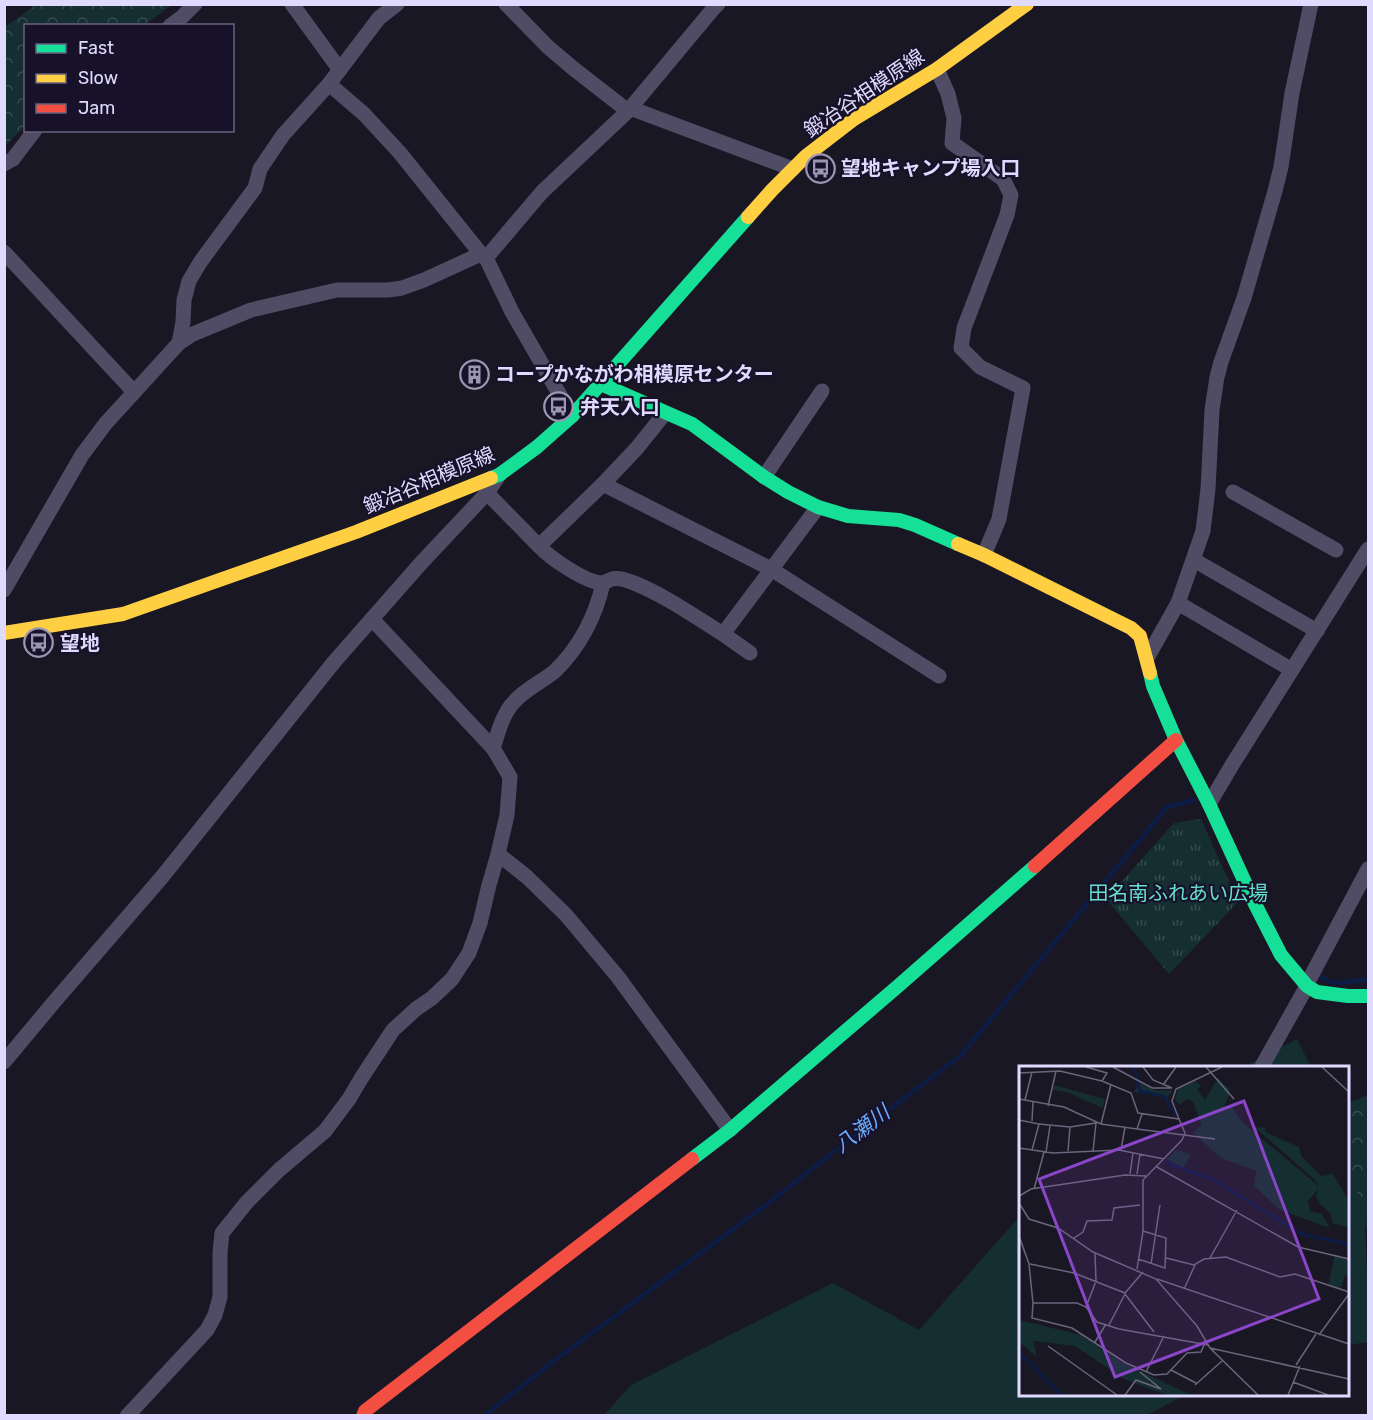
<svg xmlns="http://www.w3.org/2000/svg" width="1373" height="1420" font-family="Rubik,'Noto Sans JP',sans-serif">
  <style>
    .grass { fill: #152e32 }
    .forest { fill: url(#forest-crowns) }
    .park { fill: url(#park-tufts) }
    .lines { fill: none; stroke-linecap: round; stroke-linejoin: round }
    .stream { stroke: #0c1c45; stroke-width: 4.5 }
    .street { stroke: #504c65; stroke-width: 15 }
    .fast { stroke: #16e098; stroke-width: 14 }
    .slow { stroke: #ffcf43; stroke-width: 14 }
    .jam { stroke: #f24e42; stroke-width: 14 }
    .labels { text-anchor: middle; stroke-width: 4.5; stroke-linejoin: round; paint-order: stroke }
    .street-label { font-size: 20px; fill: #e1daff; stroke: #17112a }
    .poi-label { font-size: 20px; font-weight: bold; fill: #e1daff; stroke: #17112a; text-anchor: start }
    .park-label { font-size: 20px; fill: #65e0cb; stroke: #17112a }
    .water-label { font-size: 21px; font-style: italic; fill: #69acfd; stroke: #17112a }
    .inset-river { fill: none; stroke: #0c1c45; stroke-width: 3 }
    .inset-road { fill: none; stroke: #6a657c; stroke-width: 1.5 }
    .view { fill: #8a46c9; fill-opacity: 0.15; stroke: #8a46c9; stroke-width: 3 }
    .inset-edge { fill: none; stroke: #e1daff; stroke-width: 3 }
  </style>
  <defs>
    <pattern id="forest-crowns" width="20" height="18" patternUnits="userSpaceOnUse" patternTransform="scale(1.5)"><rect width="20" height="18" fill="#152e32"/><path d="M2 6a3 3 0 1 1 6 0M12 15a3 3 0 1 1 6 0" fill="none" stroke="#374c51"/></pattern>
    <pattern id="park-tufts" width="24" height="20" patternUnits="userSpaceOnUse" patternTransform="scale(1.5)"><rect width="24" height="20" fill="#152e32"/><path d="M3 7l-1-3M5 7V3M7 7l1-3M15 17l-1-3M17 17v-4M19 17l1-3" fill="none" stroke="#374c51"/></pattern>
  </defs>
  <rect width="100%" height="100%" fill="#1a1724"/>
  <g class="grass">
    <polygon points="1297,1039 1311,1067 1241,1068"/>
    <polygon points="1348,1142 1363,1173 1368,1295 1368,1342 1348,1345"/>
    <polygon points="1020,1216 1020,1394 1185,1395 1145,1416 604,1415 631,1385 833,1283 919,1330"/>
  </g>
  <g class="forest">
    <polygon points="37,4 172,5 144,25 26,26 25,126 5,146 5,27"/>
    <polygon points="1368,1095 1368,1234 1355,1185 1348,1170 1348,1103"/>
  </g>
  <polygon class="park" points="1201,819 1238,902 1169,974 1106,899 1174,823"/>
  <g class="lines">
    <g class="stream">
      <polyline points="1316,975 1334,983 1368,980"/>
      <polyline points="484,1416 555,1360 770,1202 831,1154 961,1055 1167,807 1194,800"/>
    </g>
    <g class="street">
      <polyline points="292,4 340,70"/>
      <polyline points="506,4 548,47 574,69 628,111"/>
      <polyline points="170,26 182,17 195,4"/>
      <polyline points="937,69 948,94 954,118 952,143 1003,179 1011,195 1007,215 964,328 961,348 980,367 1023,388 999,519 984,555"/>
      <polyline points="329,84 364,114 400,153 481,254 486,258"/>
      <polyline points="630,108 793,169"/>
      <polyline points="4,164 13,159 35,130"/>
      <polyline points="4,252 134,392"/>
      <polyline points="179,343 193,334 251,310 337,290 388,290 402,288 424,280 481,254"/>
      <path d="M665 413 637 448 603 484 539 546C550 558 586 583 603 583 606 582 609 580 612 579 619 577 627 580 634 583 666 596 694 616 723 634L818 507"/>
      <polyline points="572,416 512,312 486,258 542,192 628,111 713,9 718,4"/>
      <polyline points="764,477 822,391"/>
      <polyline points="603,484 771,569 939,676"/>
      <polyline points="1233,492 1336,550"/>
      <polyline points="487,493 539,546"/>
      <polyline points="1194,560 1317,631"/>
      <polyline points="4,590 82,455 106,423 179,343 183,322 184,300 189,281 201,261 255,188 260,169 283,135 329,84 379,18 397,4"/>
      <polyline points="1178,603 1292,670"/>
      <polyline points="372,619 493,748"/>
      <polyline points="723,634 750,653"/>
      <polyline points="1147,658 1178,603 1203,531 1208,489 1212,410 1217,377 1221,362 1244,298 1275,191 1281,167 1292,93 1311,4"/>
      <polyline points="1209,804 1232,765 1368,549"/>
      <polyline points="498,854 527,877 566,915 618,977 730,1130"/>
      <polyline points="1308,982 1368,869"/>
      <polyline points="4,1062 54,1002 162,877 334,662 422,562 487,493 499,475"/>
      <polyline points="1261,1068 1307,986"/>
      <path d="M127 1416 207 1330 215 1315 220 1297V1253L222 1233 247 1202 279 1170 325 1131 349 1099 362 1077 393 1030 416 1009 432 998 452 979 469 953 480 923 489 885 498 854 507 815 510 777 493 748C498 733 503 713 514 702 525 689 542 682 555 671 579 648 596 616 603 583"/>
    </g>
    <g class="fast">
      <polyline points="601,384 692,424 764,477 788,492 818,507 848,516 899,520 915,525 958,544"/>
      <polyline points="491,478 499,475 537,447 572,416 748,217"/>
      <polyline points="1150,673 1153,686 1176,740 1209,804 1255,904 1281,955 1307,986 1317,992 1348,996 1368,996"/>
      <polyline points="692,1159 730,1130 897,987 1035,866"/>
    </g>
    <g class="slow">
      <polyline points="748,217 772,190 806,156 854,119 937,69 1027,4"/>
      <polyline points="958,544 984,555 1131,628 1140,636 1150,673"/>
      <polyline points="4,633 123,614 356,532 491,478"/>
    </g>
    <g class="jam">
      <polyline points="1035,866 1176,740"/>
      <polyline points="363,1416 365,1411 692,1159"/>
    </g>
  </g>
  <defs>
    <symbol id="bus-ring" viewBox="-11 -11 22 22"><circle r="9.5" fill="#17112a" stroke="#9b96b2" stroke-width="1.5"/><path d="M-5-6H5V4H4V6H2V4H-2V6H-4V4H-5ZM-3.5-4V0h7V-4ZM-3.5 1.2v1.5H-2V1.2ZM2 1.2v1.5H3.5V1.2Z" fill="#9b96b2"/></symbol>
    <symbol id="building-ring" viewBox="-11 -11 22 22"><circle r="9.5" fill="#17112a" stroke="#9b96b2" stroke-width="1.5"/><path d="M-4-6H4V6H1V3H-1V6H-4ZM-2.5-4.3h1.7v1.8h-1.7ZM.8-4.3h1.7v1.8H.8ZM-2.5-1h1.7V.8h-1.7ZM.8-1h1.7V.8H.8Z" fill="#9b96b2"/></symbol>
  </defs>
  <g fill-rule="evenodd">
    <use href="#bus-ring" x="804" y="152" width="33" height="33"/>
    <use href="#building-ring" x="458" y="358" width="33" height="33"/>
    <use href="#bus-ring" x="542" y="390" width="33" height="33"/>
    <use href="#bus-ring" x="22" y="626" width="33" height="33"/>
  </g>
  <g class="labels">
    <g class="street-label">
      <text transform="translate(864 93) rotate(-34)" y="7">鍛冶谷相模原線</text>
      <text transform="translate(429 480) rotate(-23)" y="7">鍛冶谷相模原線</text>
    </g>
    <g class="poi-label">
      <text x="841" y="175">望地キャンプ場入口</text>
      <text x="495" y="381">コープかながわ相模原センター</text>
      <text x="580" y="414">弁天入口</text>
      <text x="60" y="650">望地</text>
    </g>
    <g class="park-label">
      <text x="1178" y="900">田名南ふれあい広場</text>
    </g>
    <g class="water-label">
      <text transform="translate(862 1129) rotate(-37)" y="7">八瀬川</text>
    </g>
  </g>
  <g transform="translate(1019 1066)">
    <rect width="330" height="330" fill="#1a1724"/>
    <path d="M213 40 223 56 301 121 289 135 291 145 303 148 311 162 261 144 235 120 237 105 202 92 174 67 190 50Z" fill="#152e32"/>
    <path d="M199 12 210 23V29L205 41 183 59 174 36 168 33 160 39 156 33 159 23 176 15 182 19 178 24 186 34ZM235 61 246 62V66L280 81 283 91 302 110 314 108 328 132 330 161 313 157 312 148 300 137 297 130 300 120 295 113ZM0 254 62 269 104 297 172 329H147L105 313 56 280 14 275 18 291 0 276Z" fill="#152e32"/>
    <path d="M316 188 330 194V210L326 209 321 223 309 220Z" fill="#152e32"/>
    <path d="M120 17 138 25 154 24 148 32 115 26ZM35 19 86 33 83 42 48 26 34 24ZM158 83 172 89 164 102 148 93Z" fill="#152e32"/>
    <path class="inset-river" d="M115 1 121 25 145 30 157 50M146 96 195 114 282 168 330 178M0 286 42 329"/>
    <path class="inset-road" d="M67 1 88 7 83 15M94 1 133 22H153M124 1 134 14 153 22M187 1 215 33M303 1 330 26M0 7 41 5 83 15 112 27 119 47 160 53 153 35 157 23 203 1M144 19 157 1M0 33 45 41 82 58 118 63 123 48M6 34 13 6M29 40 37 5M0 54 20 58 13 84M13 55 14 36M20 58 51 61 77 57 74 86M82 58 92 18M118 63 196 73M0 82 34 87 100 84 145 93M102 84 106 61M49 85 51 61M27 86 31 60M138 101 279 181 330 193M111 108 114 87M118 108 121 88M15 123 25 86M0 130 12 123 106 109 127 110M0 137 10 153 39 162 74 186 137 213 178 260 191 282 239 329M0 170 10 198 14 237H58L67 241 78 256 100 263 189 279M55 172 64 166 68 155 93 154 95 142 121 139M76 188 77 215M147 192 175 199 185 193 207 191 261 211 276 208 330 226M191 192 218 144M119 193 146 202 147 172 124 165M11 198 55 207 106 227 124 206M132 198 141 139M118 203 124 165V114L163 74 166 67 160 53M138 213 330 278M165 223 176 199M106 228 135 266M14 237 13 252 53 262 107 297 135 309 148 308 168 287 182 286 185 279M67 241 77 215M90 259 106 228M300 269 330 228M76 276 87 258M29 280 98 329M191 282 330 313M277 299 297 268M152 304 177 317M127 306 145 270M274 316 309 329M176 319 203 295M106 329 117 314 142 323 121 306M269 329 281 300"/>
    <path class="view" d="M225 35 300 233 96 311 20 113Z"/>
    <rect width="330" height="330" class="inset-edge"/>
  </g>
  <rect width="1373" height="1420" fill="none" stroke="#e1daff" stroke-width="12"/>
  <rect x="24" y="24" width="210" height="108" fill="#17112a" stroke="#68617f" stroke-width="1.5"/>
  <rect x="36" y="44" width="30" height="9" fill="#16e098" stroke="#68617f" stroke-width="1.5"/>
  <text x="78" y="54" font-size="18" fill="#e1daff">Fast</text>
  <rect x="36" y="74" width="30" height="9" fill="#ffcf43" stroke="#68617f" stroke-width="1.5"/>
  <text x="78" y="84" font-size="18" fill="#e1daff">Slow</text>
  <rect x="36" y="104" width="30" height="9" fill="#f24e42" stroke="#68617f" stroke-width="1.5"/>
  <text x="78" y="114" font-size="18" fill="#e1daff">Jam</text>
</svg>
